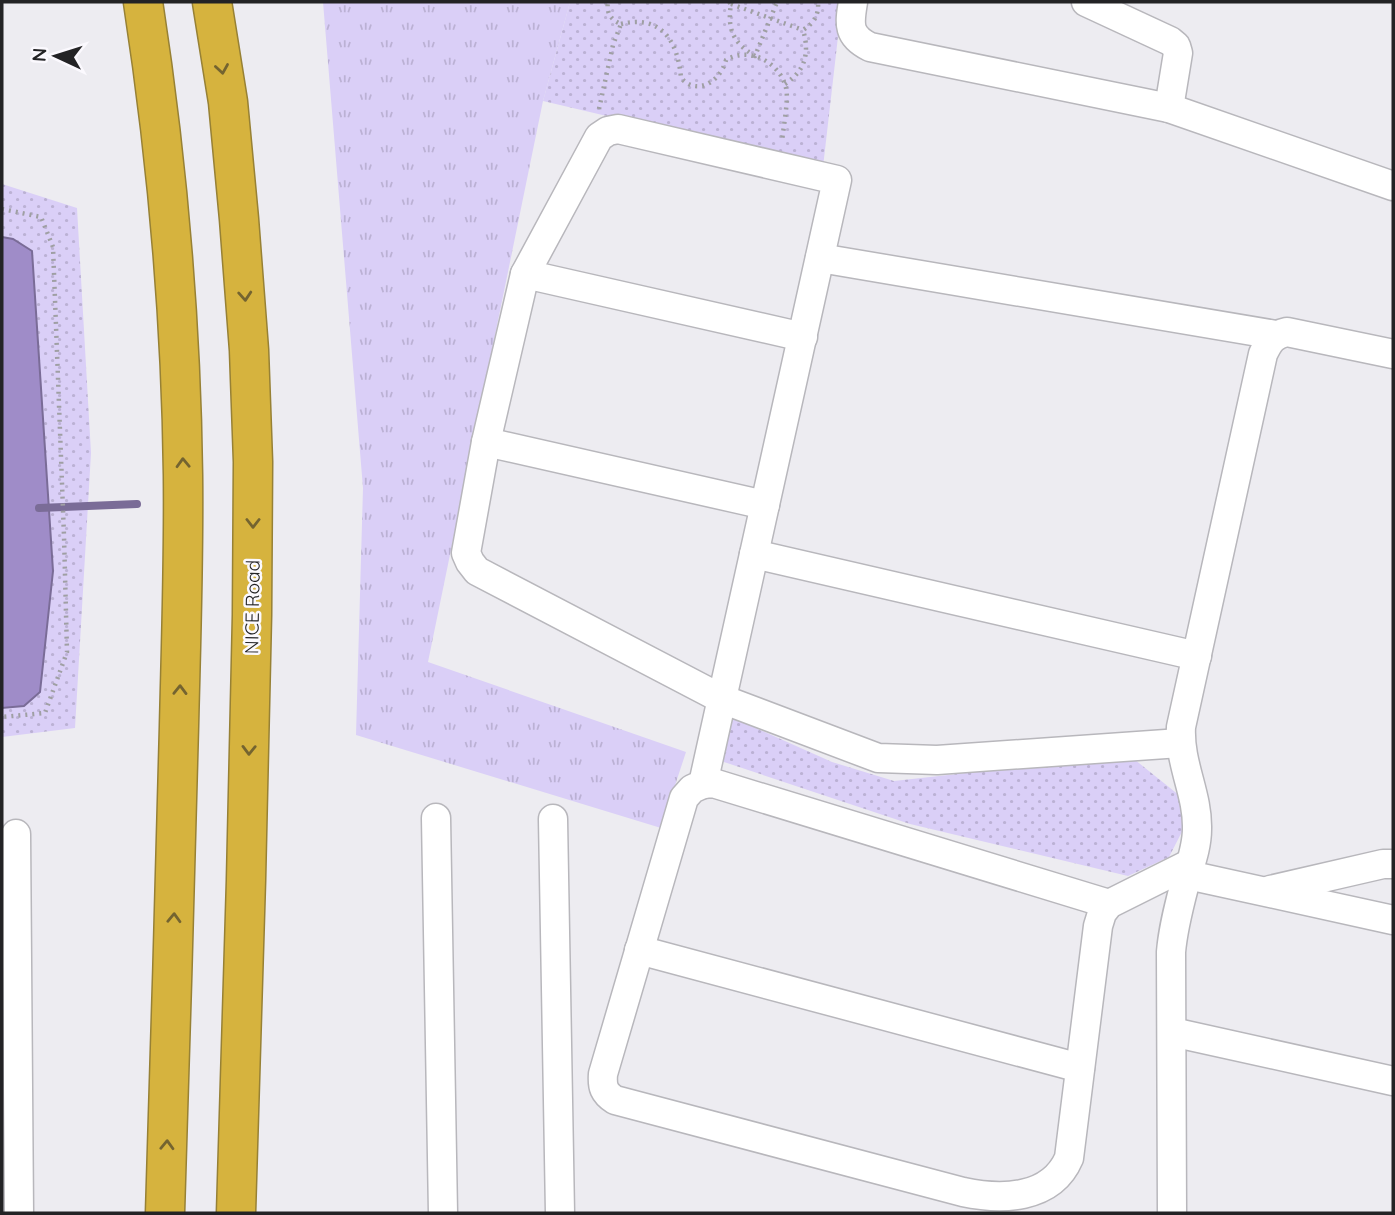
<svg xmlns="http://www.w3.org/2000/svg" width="1395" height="1215" font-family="Quicksand,sans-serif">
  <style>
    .grass { fill: url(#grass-tufts) }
    .park { fill: url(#park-dots) }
    .water { fill: #9f8cc8; stroke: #7a6c97; stroke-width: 2 }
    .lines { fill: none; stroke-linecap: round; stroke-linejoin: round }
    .stream { stroke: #7a6c97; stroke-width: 8 }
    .minor-casing { stroke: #b8b7bc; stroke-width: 31 }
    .motorway-casing { stroke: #978135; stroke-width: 41 }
    .path { stroke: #9f9fa3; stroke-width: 4.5; stroke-dasharray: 2 5; stroke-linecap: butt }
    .minor { stroke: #fff; stroke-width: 28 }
    .motorway { stroke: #d6b33e; stroke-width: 38 }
    .oneway { stroke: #746430 }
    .labels { text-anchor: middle; stroke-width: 5; stroke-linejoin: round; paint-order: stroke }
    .street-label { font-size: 19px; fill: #232325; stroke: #fbf9fe }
  </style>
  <defs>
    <pattern id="grass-tufts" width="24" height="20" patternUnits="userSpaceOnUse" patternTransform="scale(1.75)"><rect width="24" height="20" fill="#dacff7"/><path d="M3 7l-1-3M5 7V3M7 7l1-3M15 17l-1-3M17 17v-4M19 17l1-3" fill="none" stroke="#bbb1d4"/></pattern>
    <pattern id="park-dots" width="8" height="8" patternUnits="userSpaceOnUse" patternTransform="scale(1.75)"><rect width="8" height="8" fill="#dacff7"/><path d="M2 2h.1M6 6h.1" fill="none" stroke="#bbb1d4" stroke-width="1.8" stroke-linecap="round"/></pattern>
  </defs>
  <rect width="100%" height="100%" fill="#edecf1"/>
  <polygon class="grass" points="323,2 570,2 543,101 428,662 686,752 661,828 356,735 363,488"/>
  <g class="park">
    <polygon points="570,2 842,2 823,167 543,101"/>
    <polygon points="2,184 77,208 91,453 75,728 2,737 2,708 24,706 13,239 2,237"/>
    <polygon points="731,717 832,762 894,781 1129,755 1180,796 1187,822 1169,857 1128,876 910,824 721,761"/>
  </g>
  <polygon class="water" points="2,237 13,239 32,251 53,571 40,692 24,706 2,708"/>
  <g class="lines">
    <polyline class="stream" points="39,508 137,504"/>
    <defs>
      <g id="minor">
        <path d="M853 2C849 25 848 36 870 47L1169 108 1393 186"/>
        <polyline points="1086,2 1170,41 1176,46 1178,53 1169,108"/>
        <polyline points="820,258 1276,335"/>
        <polyline points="525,274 803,337"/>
        <polyline points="486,442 765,505"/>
        <polyline points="754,554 1197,656"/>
        <path d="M1180 743 937 760 878 758 722 699 477 571 470 562 466 553 486 442 525 274 599 137 608 131 618 129 837 180C793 382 748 583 703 784L692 789 684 798 603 1074C602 1087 604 1093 615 1100L963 1192C1001 1200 1051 1200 1069 1158L1098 926 1102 913 1109 904 1191 863"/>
        <polyline points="703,784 713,783 1109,904"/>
        <polyline points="436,818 443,1213"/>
        <polyline points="553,819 560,1213"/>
        <polyline points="16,834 19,1213"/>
        <polyline points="1188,875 1393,920"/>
        <polyline points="1270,890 1383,864 1393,864"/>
        <polyline points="639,950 1080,1068"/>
        <polyline points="1172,1032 1393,1081"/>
        <path d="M1172 1213 1171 952C1173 928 1179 906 1185 883 1190 865 1197 848 1197 829 1198 794 1179 764 1181 727L1263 354C1269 341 1273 335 1287 332L1393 354"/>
      </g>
      <g id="motorway">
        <path d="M143 2C167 158 181 317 183 475 184 559 181 642 179 726 175 888 170 1051 165 1213"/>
        <polyline points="212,2 228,102 239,219 249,350 253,462 252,615 246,880 236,1213"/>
      </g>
    </defs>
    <use href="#minor" class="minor-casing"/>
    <use href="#motorway" class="motorway-casing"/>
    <g class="path">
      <path d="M729 2 731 4C727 29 733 43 755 56L777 2"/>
      <polyline points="731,4 803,30"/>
      <path d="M621 24C662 14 678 42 681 78 698 97 721 80 726 60 749 46 780 62 786 88 789 99 783 129 782 142"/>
      <path d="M785 84C805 71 810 53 803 30 814 23 819 15 818 2"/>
      <path d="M599 109 613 45 621 24C611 20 606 13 608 2"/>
      <polyline points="2,209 41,217 53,247 64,536 67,652 45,713 2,717"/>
    </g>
    <use href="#minor" class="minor"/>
    <use href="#motorway" class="motorway"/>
  </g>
  <defs><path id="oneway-chevron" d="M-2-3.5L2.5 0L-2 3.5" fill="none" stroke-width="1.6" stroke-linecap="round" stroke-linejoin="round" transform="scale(1.75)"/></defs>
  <g class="oneway">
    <use href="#oneway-chevron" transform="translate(222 69) rotate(81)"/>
    <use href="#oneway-chevron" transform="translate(245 296) rotate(86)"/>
    <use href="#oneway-chevron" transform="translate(183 463) rotate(-92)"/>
    <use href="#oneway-chevron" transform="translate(253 523) rotate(90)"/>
    <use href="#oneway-chevron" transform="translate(180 690) rotate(-89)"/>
    <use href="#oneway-chevron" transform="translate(249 750) rotate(91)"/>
    <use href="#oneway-chevron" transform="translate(174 918) rotate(-88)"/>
    <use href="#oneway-chevron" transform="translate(167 1145) rotate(-88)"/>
  </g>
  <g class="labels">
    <g class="street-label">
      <text transform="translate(252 607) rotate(-89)" y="7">NICE Road</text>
    </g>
  </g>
  <rect width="1395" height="1215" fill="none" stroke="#232325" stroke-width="7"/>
  <g transform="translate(56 56) rotate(274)" stroke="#fbf9fe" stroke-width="5" paint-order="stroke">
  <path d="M0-5L12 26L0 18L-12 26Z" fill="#232325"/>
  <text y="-10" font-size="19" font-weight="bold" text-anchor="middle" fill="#232325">N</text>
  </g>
</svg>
